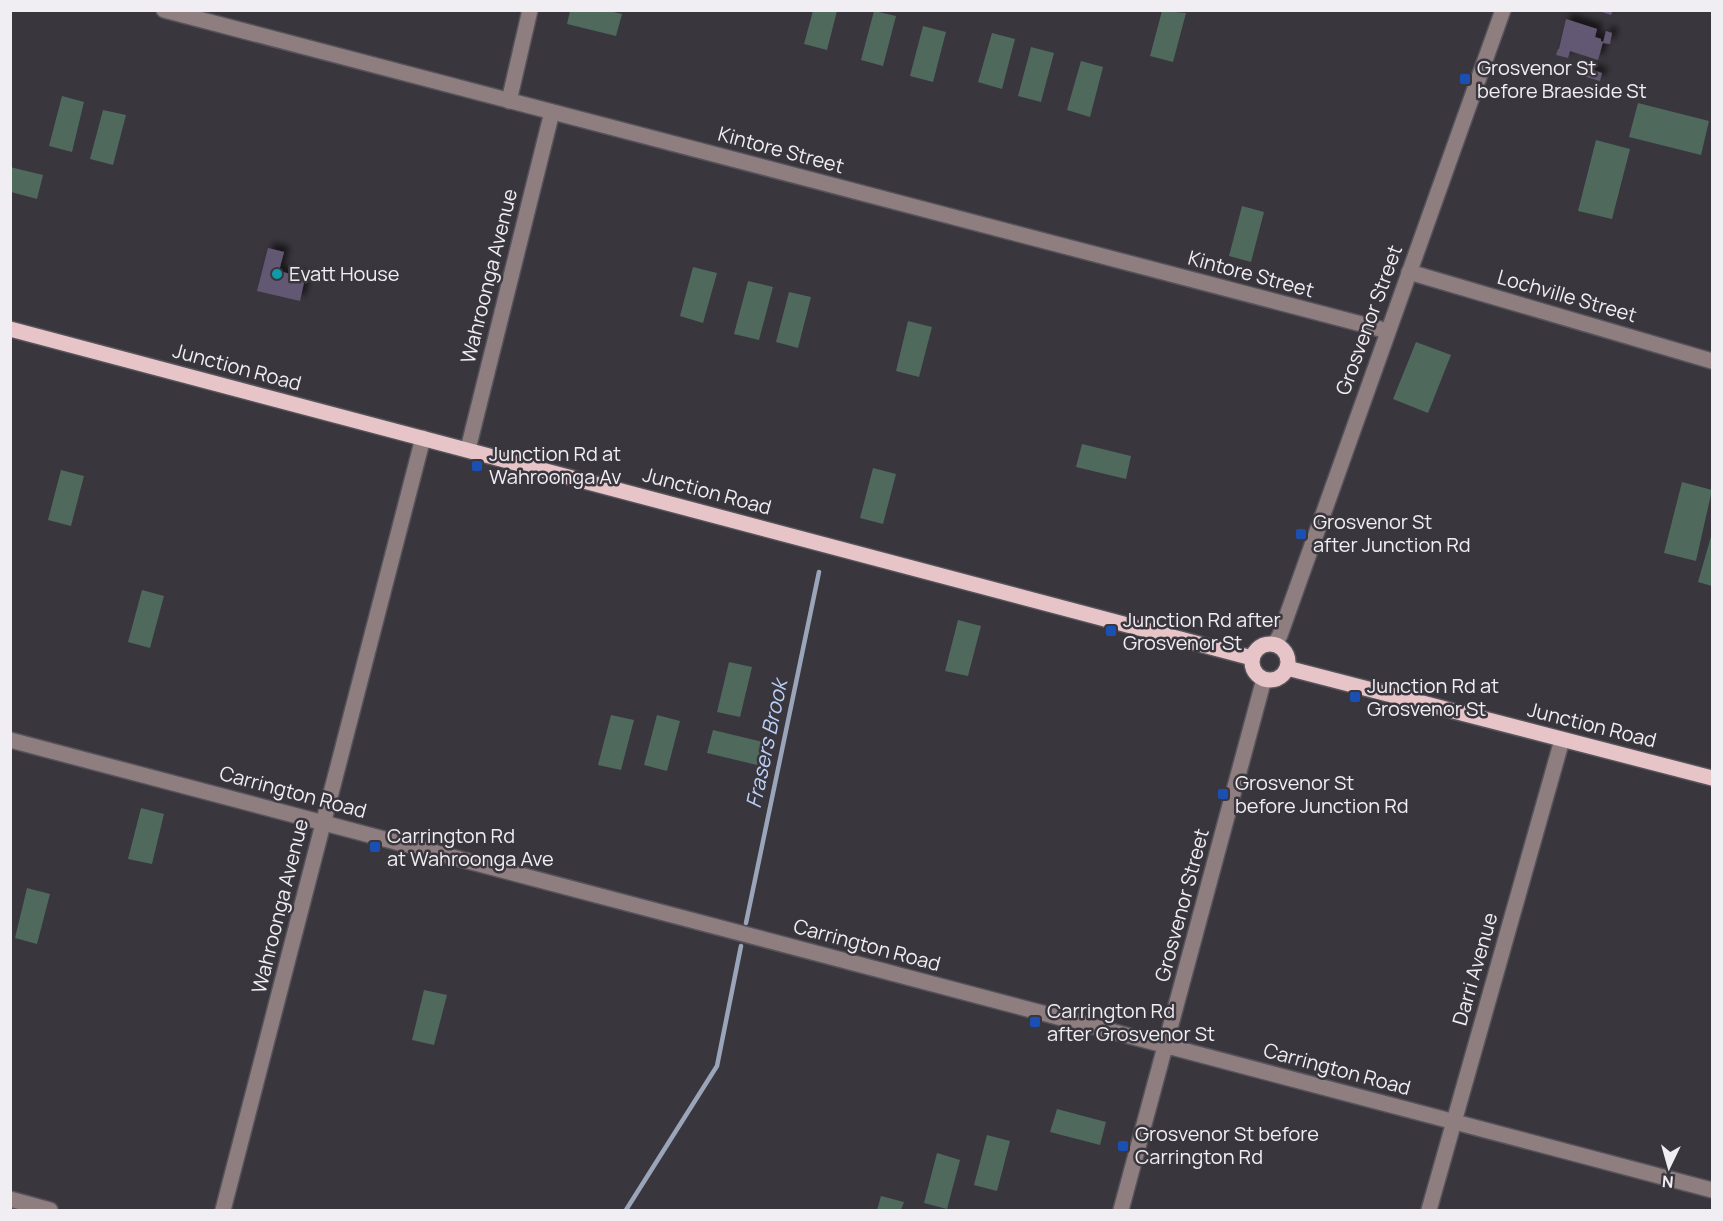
<svg xmlns="http://www.w3.org/2000/svg" width="1723" height="1221" font-family="Manrope,sans-serif">
  <style>
    .green { fill: #50695d }
    .lines { fill: none; stroke-linecap: round; stroke-linejoin: round }
    .stream { stroke: #9ba5ba; stroke-width: 4.5 }
    .building { fill: #645873; filter: url(#shadow) }
    .minor-casing { stroke: #56535a; stroke-width: 18 }
    .major-casing { stroke: #56535a; stroke-width: 18 }
    .minor { stroke: #8f7e80; stroke-width: 15 }
    .major { stroke: #e6c4c8; stroke-width: 15 }
    .transit-dot { fill: #1a4fb4; stroke: #39363d; stroke-width: 2 }
    .culture-dot { fill: #0f9aa8; stroke: #39363d; stroke-width: 2 }
    .labels { text-anchor: middle; stroke-width: 5; stroke-linejoin: round; paint-order: stroke }
    .poi-label { font-size: 20px; fill: #f0eef3; stroke: #39363d; text-anchor: start }
    .street-label { font-size: 20px; fill: #f0eef3; stroke: #39363d }
    .water-label { font-size: 21px; font-style: italic; fill: #bad0f8; stroke: #39363d }
  </style>
  <defs>
    <filter id="shadow"><feDropShadow dx="5.5" dy="-5.5" stdDeviation="3" flood-color="#0009"/></filter>
  </defs>
  <rect width="100%" height="100%" fill="#39363d"/>
  <g class="green">
    <polygon points="570,11 609,11 622,14 616,36 567,24"/>
    <polygon points="813,11 837,11 827,50 804,44"/>
    <polygon points="874,11 896,16 883,66 861,60"/>
    <polygon points="1162,11 1186,13 1173,62 1150,56"/>
    <polygon points="923,26 946,32 933,82 910,76"/>
    <polygon points="992,33 1015,39 1002,89 978,82"/>
    <polygon points="1031,47 1054,53 1041,102 1018,96"/>
    <polygon points="1081,61 1103,67 1090,117 1067,110"/>
    <polygon points="62,96 84,102 72,152 49,146"/>
    <polygon points="1638,103 1709,121 1701,155 1629,137"/>
    <polygon points="103,110 126,115 113,165 90,159"/>
    <polygon points="1596,140 1630,149 1612,219 1578,211"/>
    <polygon points="10,167 43,175 37,199 11,192"/>
    <polygon points="1242,206 1264,212 1251,262 1229,256"/>
    <polygon points="693,267 717,273 703,323 680,316"/>
    <polygon points="748,281 773,287 759,340 734,334"/>
    <polygon points="789,292 811,297 798,348 776,342"/>
    <polygon points="908,321 932,327 919,377 896,371"/>
    <polygon points="1416,342 1451,355 1428,413 1393,399"/>
    <polygon points="1082,444 1131,456 1126,479 1076,467"/>
    <polygon points="873,468 896,474 883,524 860,518"/>
    <polygon points="61,470 84,476 71,526 48,520"/>
    <polygon points="1682,482 1712,490 1696,561 1664,553"/>
    <polygon points="1712,533 1712,586 1698,582"/>
    <polygon points="142,590 164,596 150,648 128,642"/>
    <polygon points="958,620 981,626 968,676 945,671"/>
    <polygon points="729,662 752,667 740,717 717,712"/>
    <polygon points="611,715 634,720 621,770 598,765"/>
    <polygon points="657,715 680,721 667,771 644,765"/>
    <polygon points="713,730 763,742 757,765 707,753"/>
    <polygon points="141,808 164,814 152,864 128,859"/>
    <polygon points="27,888 50,894 37,944 15,938"/>
    <polygon points="424,990 447,995 434,1045 412,1040"/>
    <polygon points="1057,1109 1106,1122 1100,1145 1050,1132"/>
    <polygon points="987,1135 1010,1141 997,1191 974,1185"/>
    <polygon points="937,1153 960,1160 947,1209 924,1203"/>
    <polygon points="881,1196 904,1202 901,1210 877,1210"/>
  </g>
  <g class="lines">
    <g class="stream">
      <polyline points="746,923 819,572"/>
      <polyline points="626,1210 717,1066 741,946"/>
    </g>
  </g>
  <g class="building">
    <polygon points="1596,10 1613,10 1611,15"/>
    <polygon points="1566,19 1597,29 1595,37 1601,39 1601,41 1603,42 1598,60 1570,51 1568,58 1556,55 1558,49 1559,49"/>
    <polygon points="1606,31 1612,33 1610,44 1603,43"/>
    <polygon points="1579,66 1602,73 1600,81 1576,74"/>
    <polygon points="268,248 284,252 279,271 305,278 300,301 257,291"/>
  </g>
  <g class="lines">
    <defs>
      <g id="minor">
        <polyline points="164,10 1388,331"/>
        <polyline points="509,101 530,10"/>
        <polyline points="1409,272 1712,361"/>
        <polyline points="468,449 552,112"/>
        <polyline points="1275,644 1280,635 1503,10"/>
        <polyline points="10,740 1712,1190"/>
        <polyline points="10,1199 50,1210"/>
        <polyline points="223,1210 423,438"/>
        <polyline points="1121,1210 1264,679"/>
        <polyline points="1429,1210 1562,740"/>
      </g>
      <g id="major">
        <polyline points="10,329 1252,658"/>
        <circle cx="1270" cy="662" r="18"/>
        <polyline points="1287,668 1712,778"/>
      </g>
    </defs>
    <use href="#minor" class="minor-casing"/>
    <use href="#major" class="major-casing"/>
    <use href="#minor" class="minor"/>
    <use href="#major" class="major"/>
  </g>
  <g class="transit-dot">
    <rect x="1459" y="73" width="12" height="12" rx="3"/>
    <rect x="471" y="460" width="12" height="12" rx="3"/>
    <rect x="1295" y="528" width="12" height="12" rx="3"/>
    <rect x="1105" y="625" width="12" height="12" rx="3"/>
    <rect x="1349" y="691" width="12" height="12" rx="3"/>
    <rect x="1217" y="788" width="12" height="12" rx="3"/>
    <rect x="369" y="841" width="12" height="12" rx="3"/>
    <rect x="1029" y="1016" width="12" height="12" rx="3"/>
    <rect x="1117" y="1140" width="12" height="12" rx="3"/>
  </g>
  <circle class="culture-dot" cx="277" cy="274" r="6"/>
  <g class="labels">
    <g class="poi-label">
      <text x="1477" y="75">Grosvenor St<tspan x="1477" dy="23">before Braeside St</tspan></text>
      <text x="289" y="281">Evatt House</text>
      <text x="489" y="461">Junction Rd at<tspan x="489" dy="23">Wahroonga Av</tspan></text>
      <text x="1313" y="529">Grosvenor St<tspan x="1313" dy="23">after Junction Rd</tspan></text>
      <text x="1123" y="627">Junction Rd after<tspan x="1123" dy="23">Grosvenor St</tspan></text>
      <text x="1367" y="693">Junction Rd at<tspan x="1367" dy="23">Grosvenor St</tspan></text>
      <text x="1235" y="790">Grosvenor St<tspan x="1235" dy="23">before Junction Rd</tspan></text>
      <text x="387" y="843">Carrington Rd<tspan x="387" dy="23">at Wahroonga Ave</tspan></text>
      <text x="1047" y="1018">Carrington Rd<tspan x="1047" dy="23">after Grosvenor St</tspan></text>
      <text x="1135" y="1141">Grosvenor St before<tspan x="1135" dy="23">Carrington Rd</tspan></text>
    </g>
    <g class="street-label">
      <text transform="translate(781 150) rotate(15)" y="7">Kintore Street</text>
      <text transform="translate(1251 274) rotate(15)" y="7">Kintore Street</text>
      <text transform="translate(489 276) rotate(-76)" y="7">Wahroonga Avenue</text>
      <text transform="translate(1567 296) rotate(16)" y="7">Lochville Street</text>
      <text transform="translate(1369 320) rotate(-70)" y="7">Grosvenor Street</text>
      <text transform="translate(237 367) rotate(15)" y="7">Junction Road</text>
      <text transform="translate(707 491) rotate(15)" y="7">Junction Road</text>
      <text transform="translate(1592 725) rotate(14)" y="7">Junction Road</text>
      <text transform="translate(293 792) rotate(15)" y="7">Carrington Road</text>
      <text transform="translate(1182 905) rotate(-75)" y="7">Grosvenor Street</text>
      <text transform="translate(280 906) rotate(-76)" y="7">Wahroonga Avenue</text>
      <text transform="translate(867 945) rotate(15)" y="7">Carrington Road</text>
      <text transform="translate(1475 969) rotate(-74)" y="7">Darri Avenue</text>
      <text transform="translate(1337 1069) rotate(15)" y="7">Carrington Road</text>
    </g>
    <g class="water-label">
      <text transform="translate(767 744) rotate(-78)" y="7">Frasers Brook</text>
    </g>
  </g>
  <rect width="1723" height="1221" fill="none" stroke="#f0eef3" stroke-width="24"/>
  <g transform="translate(1669 1167) rotate(185)" stroke="#39363d" stroke-width="4.5" paint-order="stroke">
  <path d="M0-4.5L10 22L0 15L-10 22Z" fill="#f0eef3"/>
  <text y="-9" font-size="16" font-weight="bold" text-anchor="middle" fill="#f0eef3">N</text>
  </g>
</svg>
